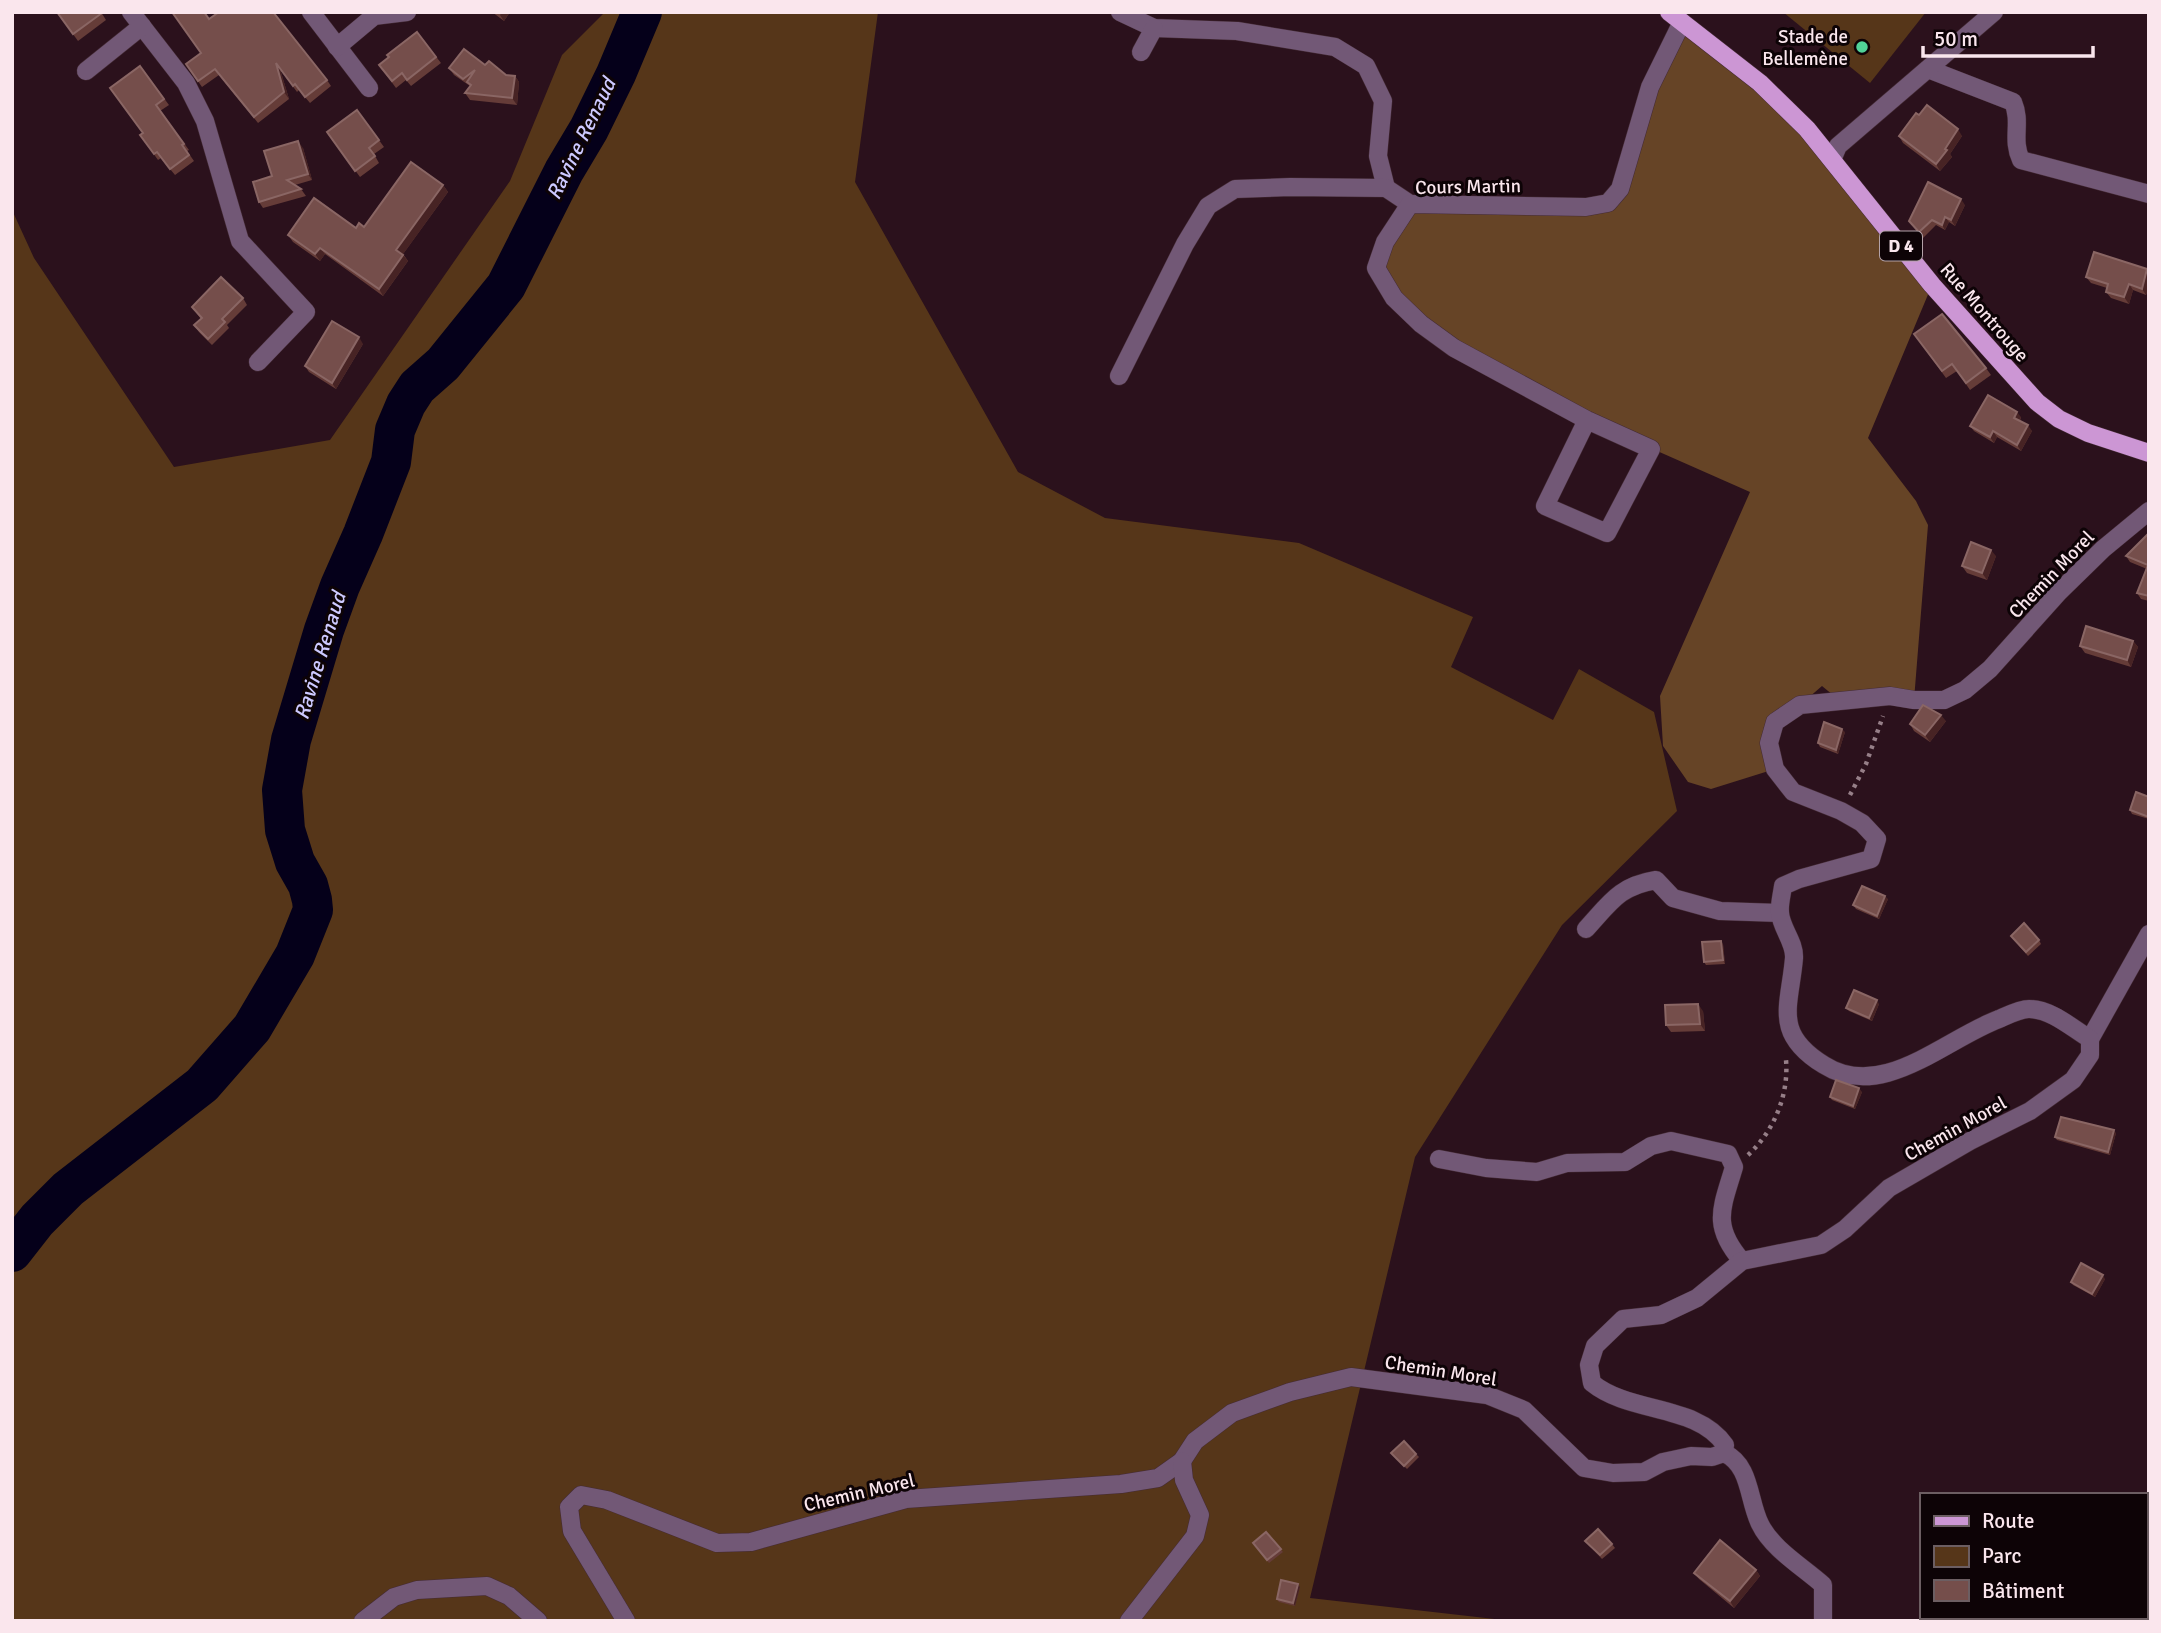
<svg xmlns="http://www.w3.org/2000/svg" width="2161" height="1633" font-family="Signika,sans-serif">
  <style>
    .green { fill: #563619 }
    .forest { fill: #664426 }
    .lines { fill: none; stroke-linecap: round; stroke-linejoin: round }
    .river { stroke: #05001a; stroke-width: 40 }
    .minor-casing { stroke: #442b35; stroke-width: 19 }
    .major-casing { stroke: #442b35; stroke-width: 19 }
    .path { stroke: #967f88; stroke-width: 4.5; stroke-dasharray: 3.5 5; stroke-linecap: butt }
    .minor { stroke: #725876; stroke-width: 18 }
    .major { stroke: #cc96d4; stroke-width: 18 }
    .wall { fill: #653c38 }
    .shaded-wall { fill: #472324 }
    .building { fill: #754e4b; stroke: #8a6664; stroke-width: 2 }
    .poi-dot { fill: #51d398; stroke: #0d0306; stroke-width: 2.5 }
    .labels { text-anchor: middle; stroke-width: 6; stroke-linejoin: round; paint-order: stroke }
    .shield { fill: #0d0306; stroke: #b3a2a8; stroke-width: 2 }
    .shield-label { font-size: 18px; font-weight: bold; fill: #fae6ed }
    .poi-label { font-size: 19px; fill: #fae6ed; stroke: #0d0306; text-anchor: end }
    .street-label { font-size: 19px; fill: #fae6ed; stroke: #0d0306 }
    .water-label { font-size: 21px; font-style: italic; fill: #cdc9ff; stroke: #0d0306 }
  </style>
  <rect width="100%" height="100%" fill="#2b111c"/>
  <g class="green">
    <polygon points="605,12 878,12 855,182 1018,472 1105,518 1299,543 1473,617 1451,667 1553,720 1579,669 1654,712 1677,811 1562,925 1415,1157 1310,1598 1512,1621 12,1621 12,210 34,258 174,467 330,440 510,181 562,55"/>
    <polygon points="1783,12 1926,12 1870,83"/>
  </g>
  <polygon class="forest" points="1682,22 1760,83 1932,285 1868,438 1916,501 1928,525 1914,700 1839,700 1822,686 1800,705 1775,722 1775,769 1711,789 1688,782 1663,746 1660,696 1750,492 1587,420 1454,348 1376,268 1410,204 1608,203"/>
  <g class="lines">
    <polyline class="river" points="12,1252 37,1220 68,1189 202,1085 252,1028 295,955 313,910 312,900 308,885 295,862 285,830 282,790 291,740 324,630 340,586 363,534 391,462 395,430 406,404 417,387 443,364 506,286 564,171 589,129 616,74 642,12"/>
    <defs>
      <g id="minor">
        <polyline points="131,12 186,83 205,121 240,241 306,312 258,362"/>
        <polyline points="311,12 369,88"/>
        <polyline points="1120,12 1154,28 1237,31 1335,47 1366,66 1383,101 1378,156 1386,188"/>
        <polyline points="337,47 374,16 407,12"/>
        <polyline points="1141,52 1154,28"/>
        <path d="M1928 69 2013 102C2022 123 2011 139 2021 160L2149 194"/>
        <polyline points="86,71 142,26"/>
        <polyline points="1832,160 1838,146 1994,12"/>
        <polyline points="1119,376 1185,244 1208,206 1235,189 1290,187 1386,188 1410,204"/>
        <polyline points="1587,420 1545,506 1607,533 1651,449 1587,420 1454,348 1421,324 1394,298 1376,268 1385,242 1410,204 1586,207 1608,203 1620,189 1650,87 1682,22"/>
        <path d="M1586 929C1610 903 1619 886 1656 880L1673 898 1720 911 1780 913"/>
        <polyline points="2090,1039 2149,934"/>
        <path d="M1439 1159 1486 1168 1537 1172 1567 1163 1625 1162 1651 1146 1671 1141 1728 1154 1734 1167C1722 1208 1711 1225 1742 1261"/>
        <path d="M1724 1453C1751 1465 1748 1500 1760 1524 1772 1549 1803 1567 1823 1585V1621"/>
        <polyline points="363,1621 394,1597 417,1590 487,1586 509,1596 538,1621"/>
        <path d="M626 1621 572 1531 569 1507 581 1495 607 1500 717 1543 751 1542 906 1499 1121 1484 1158 1478 1182 1461 1195 1441 1232 1413 1290 1392 1351 1377 1487 1395 1524 1410 1584 1468 1613 1473 1644 1472 1663 1462 1691 1456 1712 1457 1724 1453 1725 1445C1697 1404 1630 1414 1592 1383L1589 1365 1595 1346 1623 1319 1661 1315 1697 1298 1742 1261 1821 1245 1845 1229 1889 1188 1970 1141 2030 1111 2073 1080 2090 1055V1039C2072 1028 2051 1009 2029 1009 2020 1009 2008 1015 1999 1019 1945 1039 1882 1102 1824 1065 1772 1033 1790 1006 1794 958 1795 942 1781 928 1780 913 1779 905 1782 894 1783 886L1799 879 1871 859 1877 839 1862 823 1841 811 1793 792 1775 769 1769 743 1775 722 1800 705 1890 696 1914 700H1944L1965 690 1990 669 2059 592 2103 549 2149 511"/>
        <polyline points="1129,1621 1195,1536 1200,1515 1184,1480 1182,1461"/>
      </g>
      <polyline id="major" points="1669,12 1760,83 1807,129 1932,285 2037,402 2059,419 2088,433 2149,453"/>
    </defs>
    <use href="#minor" class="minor-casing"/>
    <use href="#major" class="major-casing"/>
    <g class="path">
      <polyline points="1850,795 1866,764 1883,716"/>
      <path d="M1748 1155C1774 1131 1789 1095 1786 1060"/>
    </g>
    <use href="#minor" class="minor"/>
    <use href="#major" class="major"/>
  </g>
  <g class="wall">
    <polygon points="57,12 101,12 106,20 78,41"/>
    <polygon points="492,12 510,12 504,21"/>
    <polygon points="209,19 327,80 331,86 310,103 299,90 297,92 280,69 289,99 258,123 219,75 202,87 186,64 201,53"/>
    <polygon points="417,32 441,63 411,86 406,80 396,88 379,65"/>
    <polygon points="485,65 506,75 515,76 519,82 517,105 470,100 465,93 470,86 454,75 449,68"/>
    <polygon points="140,66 169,105 160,111 189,150 187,151 194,161 175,175 161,158 158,160 140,135 143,133"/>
    <polygon points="357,110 384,147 374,154 379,163 360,177 327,132"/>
    <polygon points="1919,115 1962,136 1950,154 1952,157 1940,171 1903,143 1899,136"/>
    <polygon points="303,148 312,180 295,185 301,189 306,196 263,208 259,202"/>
    <polygon points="443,185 448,192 403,254 408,261 383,296 325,254 320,261 293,242 288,235 364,227"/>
    <polygon points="1965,205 1955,226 1949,222 1945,230 1936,225 1923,238 1909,221"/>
    <polygon points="2147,269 2149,271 2149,287 2146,295 2133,290 2129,304 2111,298 2106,292 2107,288 2091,283 2086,277"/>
    <polygon points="243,298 247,305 227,325 229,328 212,345 199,332 194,325 201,319 192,307"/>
    <polygon points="1914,334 1986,368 1991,375 1970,390 1957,371 1946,378"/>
    <polygon points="363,344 336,389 309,372 305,366"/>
    <polygon points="2021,417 2020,421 2032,431 2021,451 1997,437 1994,443 1974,431 1970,426"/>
    <polygon points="2149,533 2149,601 2141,599 2137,593 2147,569 2130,562 2126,556"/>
    <polygon points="1996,556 1987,580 1967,573 1962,566"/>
    <polygon points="2133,641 2138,647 2131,667 2085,653 2080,646"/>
    <polygon points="1946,721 1930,742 1914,731 1910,724"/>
    <polygon points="1845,732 1838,754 1820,747 1818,743"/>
    <polygon points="2149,797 2149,819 2132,814 2130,810"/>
    <polygon points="1888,899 1879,919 1856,909 1853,905"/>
    <polygon points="2013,939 2039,940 2041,944 2028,956"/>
    <polygon points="1723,944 1725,964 1706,965 1704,962"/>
    <polygon points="1879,1004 1872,1021 1849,1011 1846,1008"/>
    <polygon points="1703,1011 1705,1031 1671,1032 1666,1025"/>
    <polygon points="1862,1092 1855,1109 1832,1100 1830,1097"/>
    <polygon points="2116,1133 2110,1155 2057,1140 2055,1137"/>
    <polygon points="2105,1279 2095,1297 2073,1285 2071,1282"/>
    <polygon points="1391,1453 1416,1454 1419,1457 1407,1469"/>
    <polygon points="1266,1532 1283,1552 1269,1563 1253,1543"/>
    <polygon points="1585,1541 1612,1544 1615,1548 1602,1559"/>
    <polygon points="1756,1570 1760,1576 1734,1608 1699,1579 1694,1573"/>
    <polygon points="1300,1587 1295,1606 1279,1602 1277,1599"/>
  </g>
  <g class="shaded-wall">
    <polygon points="502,12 510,12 504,21 500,15"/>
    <polygon points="276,63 280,69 289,99 284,92"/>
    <polygon points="515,76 519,82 517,105 512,98"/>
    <polygon points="1958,129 1962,136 1950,154 1952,157 1940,171 1936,164"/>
    <polygon points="298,141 303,148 312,180 308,174"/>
    <polygon points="443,185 448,192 401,257 396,250"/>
    <polygon points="1961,199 1965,205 1955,226 1951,220"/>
    <polygon points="1945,217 1949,222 1945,230 1942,225"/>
    <polygon points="320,248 325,254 320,261 315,254"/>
    <polygon points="403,255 408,261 383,296 379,289"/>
    <polygon points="2147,269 2149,271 2149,287 2146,295 2142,289"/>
    <polygon points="2129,284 2133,290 2129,304 2124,297"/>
    <polygon points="359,337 363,344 336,389 332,383"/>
    <polygon points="2017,412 2021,417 2018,423 2014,418"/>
    <polygon points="2028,425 2032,431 2021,451 2017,445"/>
    <polygon points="1993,431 1997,437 1994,443 1990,437"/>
    <polygon points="1991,550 1996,556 1987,580 1982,573"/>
    <polygon points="2133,641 2138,647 2131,667 2127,660"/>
    <polygon points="1941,715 1946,721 1930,742 1925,735"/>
    <polygon points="1842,729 1845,732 1838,754 1836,750"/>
    <polygon points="1885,896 1888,899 1879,919 1877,916"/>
    <polygon points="1721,941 1723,944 1725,964 1723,960"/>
    <polygon points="1877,1000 1879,1004 1872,1021 1869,1018"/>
    <polygon points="1698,1004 1703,1011 1705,1031 1700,1024"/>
    <polygon points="1859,1088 1862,1092 1855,1109 1853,1106"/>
    <polygon points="2114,1130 2116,1133 2110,1155 2108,1152"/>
    <polygon points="2103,1275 2105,1279 2095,1297 2092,1294"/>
    <polygon points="1756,1570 1760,1576 1734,1608 1730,1601"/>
    <polygon points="1298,1584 1300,1587 1295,1606 1293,1603"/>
  </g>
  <g class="building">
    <polygon points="57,12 101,12 102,13 73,34"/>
    <polygon points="172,12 204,12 209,19 219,12 273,12 327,80 305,97 295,84 293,86 276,63 284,92 254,117 215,69 198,81 186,64 201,53"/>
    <polygon points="417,32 436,57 407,80 402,73 392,81 379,65 389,57 387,55"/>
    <polygon points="464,49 485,65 489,61 506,75 515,76 512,98 465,93 471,85 467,82 475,70 463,79 449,68"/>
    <polygon points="140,66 164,99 156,105 184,144 182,145 189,155 170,169 157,152 154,154 140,135 143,133 110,88"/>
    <polygon points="1927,105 1958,129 1945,149 1947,150 1936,164 1899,136 1916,113 1919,115"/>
    <polygon points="357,110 379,140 369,148 375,156 355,171 327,132"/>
    <polygon points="298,141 308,174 287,180 301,189 259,202 253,182 272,176 264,151"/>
    <polygon points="411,162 443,185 396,250 403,255 379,289 320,248 315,254 288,235 314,198 356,228 359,223 364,227"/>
    <polygon points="1928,182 1961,199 1951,220 1945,217 1942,225 1932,220 1919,232 1909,221"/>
    <polygon points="2094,252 2147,269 2142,289 2129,284 2124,297 2106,292 2108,284 2086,277"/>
    <polygon points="221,277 243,298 222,319 225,322 208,339 194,325 202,318 192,307"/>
    <polygon points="1942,314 1986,368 1966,383 1952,364 1942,371 1914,334"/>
    <polygon points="332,321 359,337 332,383 305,366"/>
    <polygon points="1988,395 2017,412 2014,418 2028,425 2017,445 1993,431 1990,437 1970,426"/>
    <polygon points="2149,533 2149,596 2137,593 2148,565 2126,556"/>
    <polygon points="1971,542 1991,550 1982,573 1962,566"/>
    <polygon points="2086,626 2133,641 2127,660 2080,646"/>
    <polygon points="1923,705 1941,715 1925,735 1910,724"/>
    <polygon points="1824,722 1842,729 1836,750 1818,743"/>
    <polygon points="2136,792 2149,797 2149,817 2130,810"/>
    <polygon points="1862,886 1885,896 1877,916 1853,905"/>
    <polygon points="2024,923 2039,940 2026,952 2011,936"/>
    <polygon points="1721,941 1723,960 1704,962 1702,942"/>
    <polygon points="1854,990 1877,1000 1869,1018 1846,1008"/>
    <polygon points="1698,1004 1700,1024 1666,1025 1665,1005"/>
    <polygon points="1836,1080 1859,1088 1853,1106 1830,1097"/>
    <polygon points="2061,1117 2114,1130 2108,1152 2055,1137"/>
    <polygon points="2081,1263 2103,1275 2092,1294 2071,1282"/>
    <polygon points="1404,1441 1416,1454 1404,1466 1391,1453"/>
    <polygon points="1598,1529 1612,1544 1600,1555 1585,1541"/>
    <polygon points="1266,1532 1281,1549 1267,1560 1253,1543"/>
    <polygon points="1720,1540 1756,1570 1730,1601 1694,1573"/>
    <polygon points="1281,1580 1298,1584 1293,1603 1277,1599"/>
  </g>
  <circle class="poi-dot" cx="1862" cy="47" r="7"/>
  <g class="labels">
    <rect class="shield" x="1880" y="231.5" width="42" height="29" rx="5"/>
    <g class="shield-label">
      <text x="1901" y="252">D 4</text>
    </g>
    <g class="poi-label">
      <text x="1848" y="43">Stade de<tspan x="1848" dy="22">Bellemène</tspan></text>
    </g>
    <g class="street-label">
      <text transform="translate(1468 186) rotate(-1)" y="7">Cours Martin</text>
      <text transform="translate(1985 312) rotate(49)" y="7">Rue Montrouge</text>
      <text transform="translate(2051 574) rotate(-46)" y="7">Chemin Morel</text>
      <text transform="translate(1955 1128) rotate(-29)" y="7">Chemin Morel</text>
      <text transform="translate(1441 1370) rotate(9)" y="7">Chemin Morel</text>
      <text transform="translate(859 1492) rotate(-13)" y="7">Chemin Morel</text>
    </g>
    <g class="water-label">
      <text transform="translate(581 139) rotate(-64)" y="7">Ravine Renaud</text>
      <text transform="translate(320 656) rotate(-73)" y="7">Ravine Renaud</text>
    </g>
  </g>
  <rect width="2161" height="1633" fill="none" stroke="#fae6ed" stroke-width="28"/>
  <rect x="1920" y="1493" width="228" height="126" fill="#0d0306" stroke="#6c5e62" stroke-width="2"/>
  <rect x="1934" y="1516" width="35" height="10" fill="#cc96d4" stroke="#6c5e62" stroke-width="2"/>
  <text x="1982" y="1528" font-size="21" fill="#fae6ed">Route</text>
  <rect x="1934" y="1546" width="35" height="21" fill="#563619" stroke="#6c5e62" stroke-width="2"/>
  <text x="1982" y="1563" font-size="21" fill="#fae6ed">Parc</text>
  <rect x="1934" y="1580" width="35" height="21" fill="#754e4b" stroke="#6c5e62" stroke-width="2"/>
  <text x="1982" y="1598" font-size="21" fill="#fae6ed">Bâtiment</text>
  <path d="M1923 46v10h170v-10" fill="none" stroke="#fae6ed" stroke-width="3.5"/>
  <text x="1934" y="46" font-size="21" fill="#fae6ed" stroke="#0d0306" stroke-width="5" paint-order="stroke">50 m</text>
</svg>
